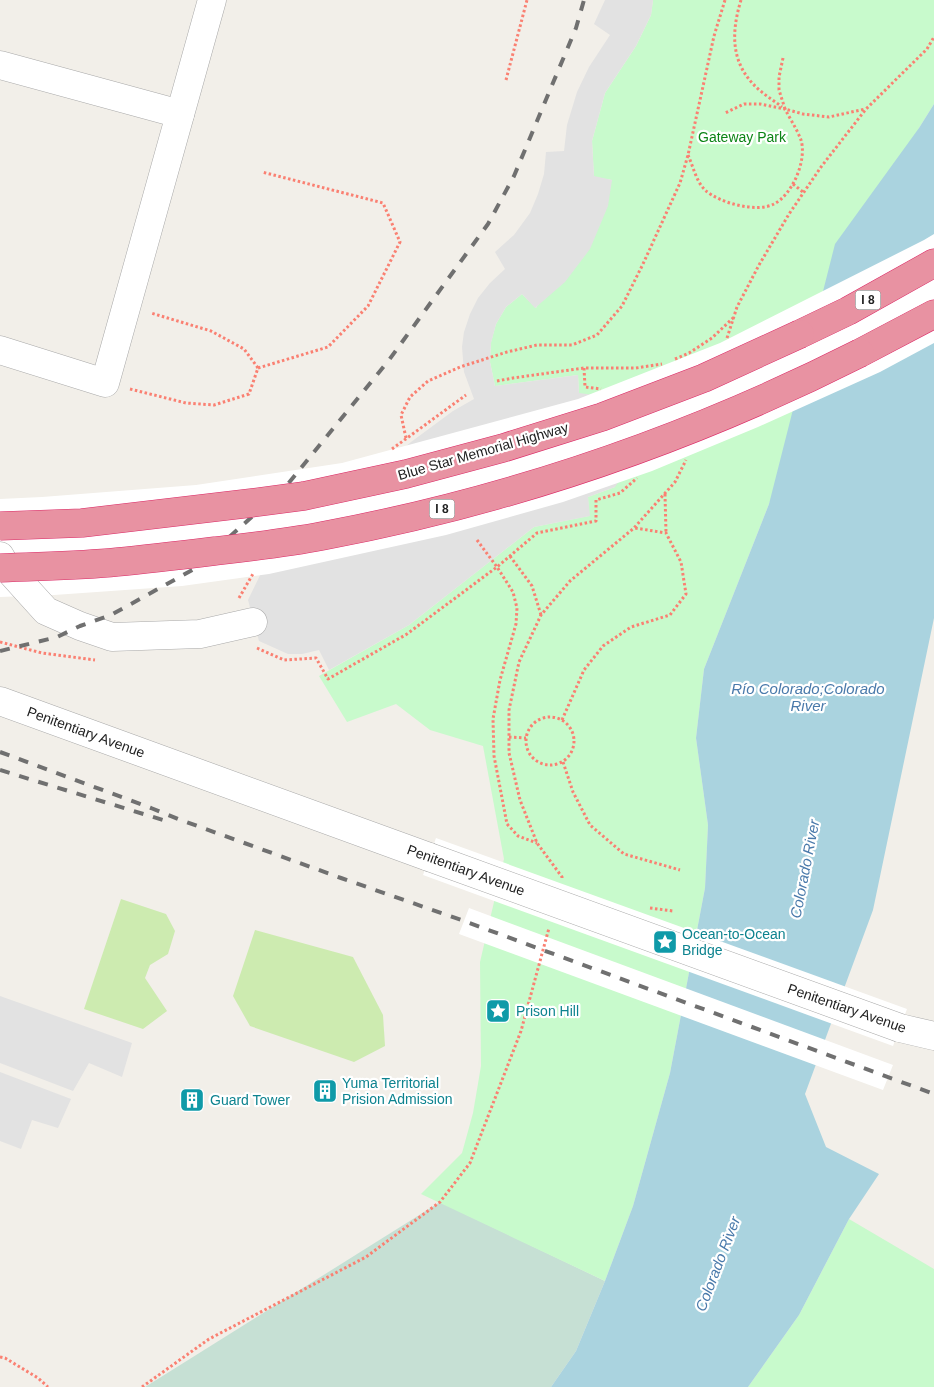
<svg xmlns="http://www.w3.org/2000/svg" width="934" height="1387" font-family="Arial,sans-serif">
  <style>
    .grass { fill: #cdebb0 }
    .wetland { fill: #c6e0d4 }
    .park { fill: #c8facc }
    .parking { fill: #e2e2e2 }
    .water { fill: #aad3df }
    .pier { fill: #fff }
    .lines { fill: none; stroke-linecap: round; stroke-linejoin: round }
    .minor-casing { stroke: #a9a9a9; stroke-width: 29 }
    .highway-casing { stroke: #dc2a67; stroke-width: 29 }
    .path { stroke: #fa8072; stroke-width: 3; stroke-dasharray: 2.5 2.5; stroke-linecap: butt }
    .minor { stroke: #fff; stroke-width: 28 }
    .highway { stroke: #e892a2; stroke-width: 28 }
    .rail { stroke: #707070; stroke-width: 4; stroke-dasharray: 10 10; stroke-linecap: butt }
    .minor-bridge-casing { stroke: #a9a9a9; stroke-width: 29; stroke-linecap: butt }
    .highway-bridge-casing { stroke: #dc2a67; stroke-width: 29; stroke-linecap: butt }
    .minor-bridge { stroke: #fff; stroke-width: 28 }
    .highway-bridge { stroke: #e892a2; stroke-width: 28 }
    .labels { text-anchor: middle; stroke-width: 4.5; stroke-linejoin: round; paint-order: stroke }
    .shield { fill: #fff; stroke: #646464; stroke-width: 1 }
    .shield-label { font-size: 12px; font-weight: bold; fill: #222 }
    .park-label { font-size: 14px; fill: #0c8416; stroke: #fff }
    .street-label { font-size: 14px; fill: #222; stroke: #fff }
    .culture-label { font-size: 14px; fill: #0d838f; stroke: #fff; text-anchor: start }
    .water-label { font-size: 15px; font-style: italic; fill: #4a7aab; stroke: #fff }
  </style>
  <rect width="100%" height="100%" fill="#f2efe9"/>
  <g class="grass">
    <polygon points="121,899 166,914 175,931 168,954 150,965 145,978 167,1011 143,1029 84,1009"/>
    <polygon points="255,930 353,957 383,1015 385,1046 354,1062 250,1026 233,996"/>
  </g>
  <polygon class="wetland" points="440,1202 605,1281 576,1351 551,1387 145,1387"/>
  <g class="park">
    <polygon points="653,0 934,0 934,104 919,128 769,504 704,669 696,738 708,825 705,888 670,1073 633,1206 605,1281 421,1194 462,1153 473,1113 481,1066 480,962 504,859 483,746 430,730 396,704 347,722 319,676 409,625 534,527 589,516 588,497 615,487 579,393 578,375 495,386 490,362 491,342 496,324 506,307 522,294 536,308 612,180 594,177 592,141 605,93 636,46 651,15"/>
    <polygon points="849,1219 934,1269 934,1387 748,1387 799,1315"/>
  </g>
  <g class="parking">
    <polygon points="605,0 653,0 651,15 636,46 605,93 592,141 594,176 612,180 608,206 590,249 565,282 535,308 522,294 506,307 496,324 491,343 490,362 495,386 578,375 579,393 617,398 631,464 615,487 588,497 590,516 534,527 409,625 329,670 319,650 302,654 288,654 259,641 248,600 264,567 411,442 453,411 474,399 464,372 462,347 464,332 470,314 478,298 490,283 505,269 495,252 514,235 530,213 538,194 544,174 546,152 564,151 567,125 577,92 589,67 610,35 594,24"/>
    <polygon points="0,996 132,1043 122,1077 89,1063 73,1091 0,1063"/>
    <polygon points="0,1072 71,1099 58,1128 32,1120 21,1149 0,1141"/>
  </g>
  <polygon class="water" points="934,104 934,618 873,910 805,1094 826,1147 879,1174 849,1219 799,1315 748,1387 551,1387 576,1351 605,1281 633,1206 670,1073 705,888 708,825 696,738 704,669 769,504 835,244 919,128"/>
  <g class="pier">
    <polygon points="934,234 934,343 880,372 758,427 652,471 563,502 446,535 269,574 182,586 54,595 0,597 0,499 42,497 196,485 342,463 578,399 720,343 924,240"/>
    <polygon points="436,838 907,1009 893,1046 423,875"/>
    <polygon points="469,908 893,1065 883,1090 459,934"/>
  </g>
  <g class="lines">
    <defs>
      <g id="minor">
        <polyline points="0,65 180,114"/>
        <polyline points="0,350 105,383 212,0"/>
        <polyline points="0,556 7,568 46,611 80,626 112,637 200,634 253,622"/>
        <polyline points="0,701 429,857"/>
        <polyline points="900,1028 934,1036"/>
      </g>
      <g id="highway">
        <polyline points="800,334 848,311 934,263"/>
        <polyline points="860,353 934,314"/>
      </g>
    </defs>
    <use href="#minor" class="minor-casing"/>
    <use href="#highway" class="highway-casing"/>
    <g class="path">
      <path d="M741 0C730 36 731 68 763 93 769 98 776 102 782 107"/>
      <polyline points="783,58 779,77 779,90 785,109 803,114 829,117 865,109"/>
      <polyline points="506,80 527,0"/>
      <path d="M688 155C693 166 696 181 705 190 719 203 757 213 774 204 793 194 807 160 801 140 797 129 790 119 785 109L760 104H744L725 113"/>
      <polyline points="793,184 803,192"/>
      <polyline points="727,338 737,307 759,265 789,214 821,167 866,109 927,49 934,37"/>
      <polyline points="675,359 689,353 712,338 733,318"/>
      <polyline points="258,368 328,347 368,306 400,242 383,203 262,172"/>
      <polyline points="584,368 585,387 601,389"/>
      <polyline points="497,381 513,378 584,368 636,368 662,364"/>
      <polyline points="130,389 186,403 214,405 249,394 258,368 244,349 211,331 151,313"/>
      <polyline points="406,438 401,415 410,397 428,381 460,367 507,352 537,345 572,345 597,335 622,306 643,264 680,183 688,155 714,36 725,0"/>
      <polyline points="392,449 466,395"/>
      <polyline points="665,494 666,533"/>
      <polyline points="477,540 497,567 513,592 517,608 516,624 500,680 493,719 494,756 507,824 518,836 537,843"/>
      <polyline points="510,556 532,586 541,615"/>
      <polyline points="239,598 254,572"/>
      <polyline points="0,642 42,653 95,660"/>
      <polyline points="257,648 284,660 316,658 328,679 407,634 497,567 537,533 596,521 596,500 620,493 637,478"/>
      <circle cx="550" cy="741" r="24"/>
      <polyline points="562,720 584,670 603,646 631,627 670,615 686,594 681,562 666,533 635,528"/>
      <polyline points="509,737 526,738"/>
      <polyline points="563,762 573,792 590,825 624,854 680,870"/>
      <polyline points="562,878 562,877 537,843 520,800 509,753 509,710 519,662 541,615 570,581 634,528 675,482 686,460"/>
      <polyline points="650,908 673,911"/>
      <polyline points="0,1357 5,1358 38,1378 48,1387"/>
      <polyline points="142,1387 209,1339 366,1257 440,1202 470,1163 521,1031 549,928"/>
    </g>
    <use href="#minor" class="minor"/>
    <use href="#highway" class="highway"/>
    <g class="rail">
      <polyline points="0,651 57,637 80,626 111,615 194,569 287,485 389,360 488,224 514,176 576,28 584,0"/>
      <polyline points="0,752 151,808 178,819 341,878 464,921 934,1094"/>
      <polyline points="0,770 163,820"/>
    </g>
    <defs>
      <polyline id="minor-bridge" points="429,857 900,1028"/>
      <g id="highway-bridge">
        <polyline points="0,526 82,523 251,503 304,496 406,474 503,448 602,417 704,378 800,334"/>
        <path d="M0 568C39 566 78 566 117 562 149 559 182 555 215 551 250 547 286 543 322 536 509 501 690 439 860 353"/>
      </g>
    </defs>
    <use href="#minor-bridge" class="minor-bridge-casing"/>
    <use href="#highway-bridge" class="highway-bridge-casing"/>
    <use href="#minor-bridge" class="minor-bridge"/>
    <use href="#highway-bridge" class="highway-bridge"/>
  </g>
  <defs>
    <symbol id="sight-square" viewBox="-11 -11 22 22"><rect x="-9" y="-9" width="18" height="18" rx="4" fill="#0f9aa8" stroke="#fff"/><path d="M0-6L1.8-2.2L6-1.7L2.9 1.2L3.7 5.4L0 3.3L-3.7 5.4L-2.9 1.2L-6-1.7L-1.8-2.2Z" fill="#fff"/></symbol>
    <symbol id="building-square" viewBox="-11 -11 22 22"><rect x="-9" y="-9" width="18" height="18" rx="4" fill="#0f9aa8" stroke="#fff"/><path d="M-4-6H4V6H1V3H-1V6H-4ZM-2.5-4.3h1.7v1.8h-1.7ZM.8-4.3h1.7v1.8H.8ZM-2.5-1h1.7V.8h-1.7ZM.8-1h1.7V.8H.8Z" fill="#fff"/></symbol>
  </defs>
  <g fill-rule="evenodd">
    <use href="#sight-square" x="651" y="928" width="28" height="28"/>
    <use href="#sight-square" x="484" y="997" width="28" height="28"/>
    <use href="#building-square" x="311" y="1077" width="28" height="28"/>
    <use href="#building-square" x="178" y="1086" width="28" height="28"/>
  </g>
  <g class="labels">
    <g class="shield">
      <rect x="855.5" y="290.5" width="25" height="19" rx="4"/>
      <rect x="429.5" y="499.5" width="25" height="19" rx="4"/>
    </g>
    <g class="shield-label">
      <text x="868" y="304">I 8</text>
      <text x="442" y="513">I 8</text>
    </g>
    <g class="park-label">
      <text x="742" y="142">Gateway Park</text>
    </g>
    <g class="street-label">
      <text transform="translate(483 451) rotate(-16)" y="5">Blue Star Memorial Highway</text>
      <text transform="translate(86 732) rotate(20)" y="5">Penitentiary Avenue</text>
      <text transform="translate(466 870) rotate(20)" y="5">Penitentiary Avenue</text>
      <text transform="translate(847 1008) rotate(19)" y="5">Penitentiary Avenue</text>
    </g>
    <g class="culture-label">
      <text x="682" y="939">Ocean-to-Ocean<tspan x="682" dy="16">Bridge</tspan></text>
      <text x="516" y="1016">Prison Hill</text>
      <text x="342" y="1088">Yuma Territorial<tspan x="342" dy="16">Prision Admission</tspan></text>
      <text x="210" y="1105">Guard Tower</text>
    </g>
    <g class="water-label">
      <text x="808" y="694">Río Colorado;Colorado<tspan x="808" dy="17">River</tspan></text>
      <text transform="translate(805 869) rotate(-79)" y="5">Colorado River</text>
      <text transform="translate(718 1264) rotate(-69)" y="5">Colorado River</text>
    </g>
  </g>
</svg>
